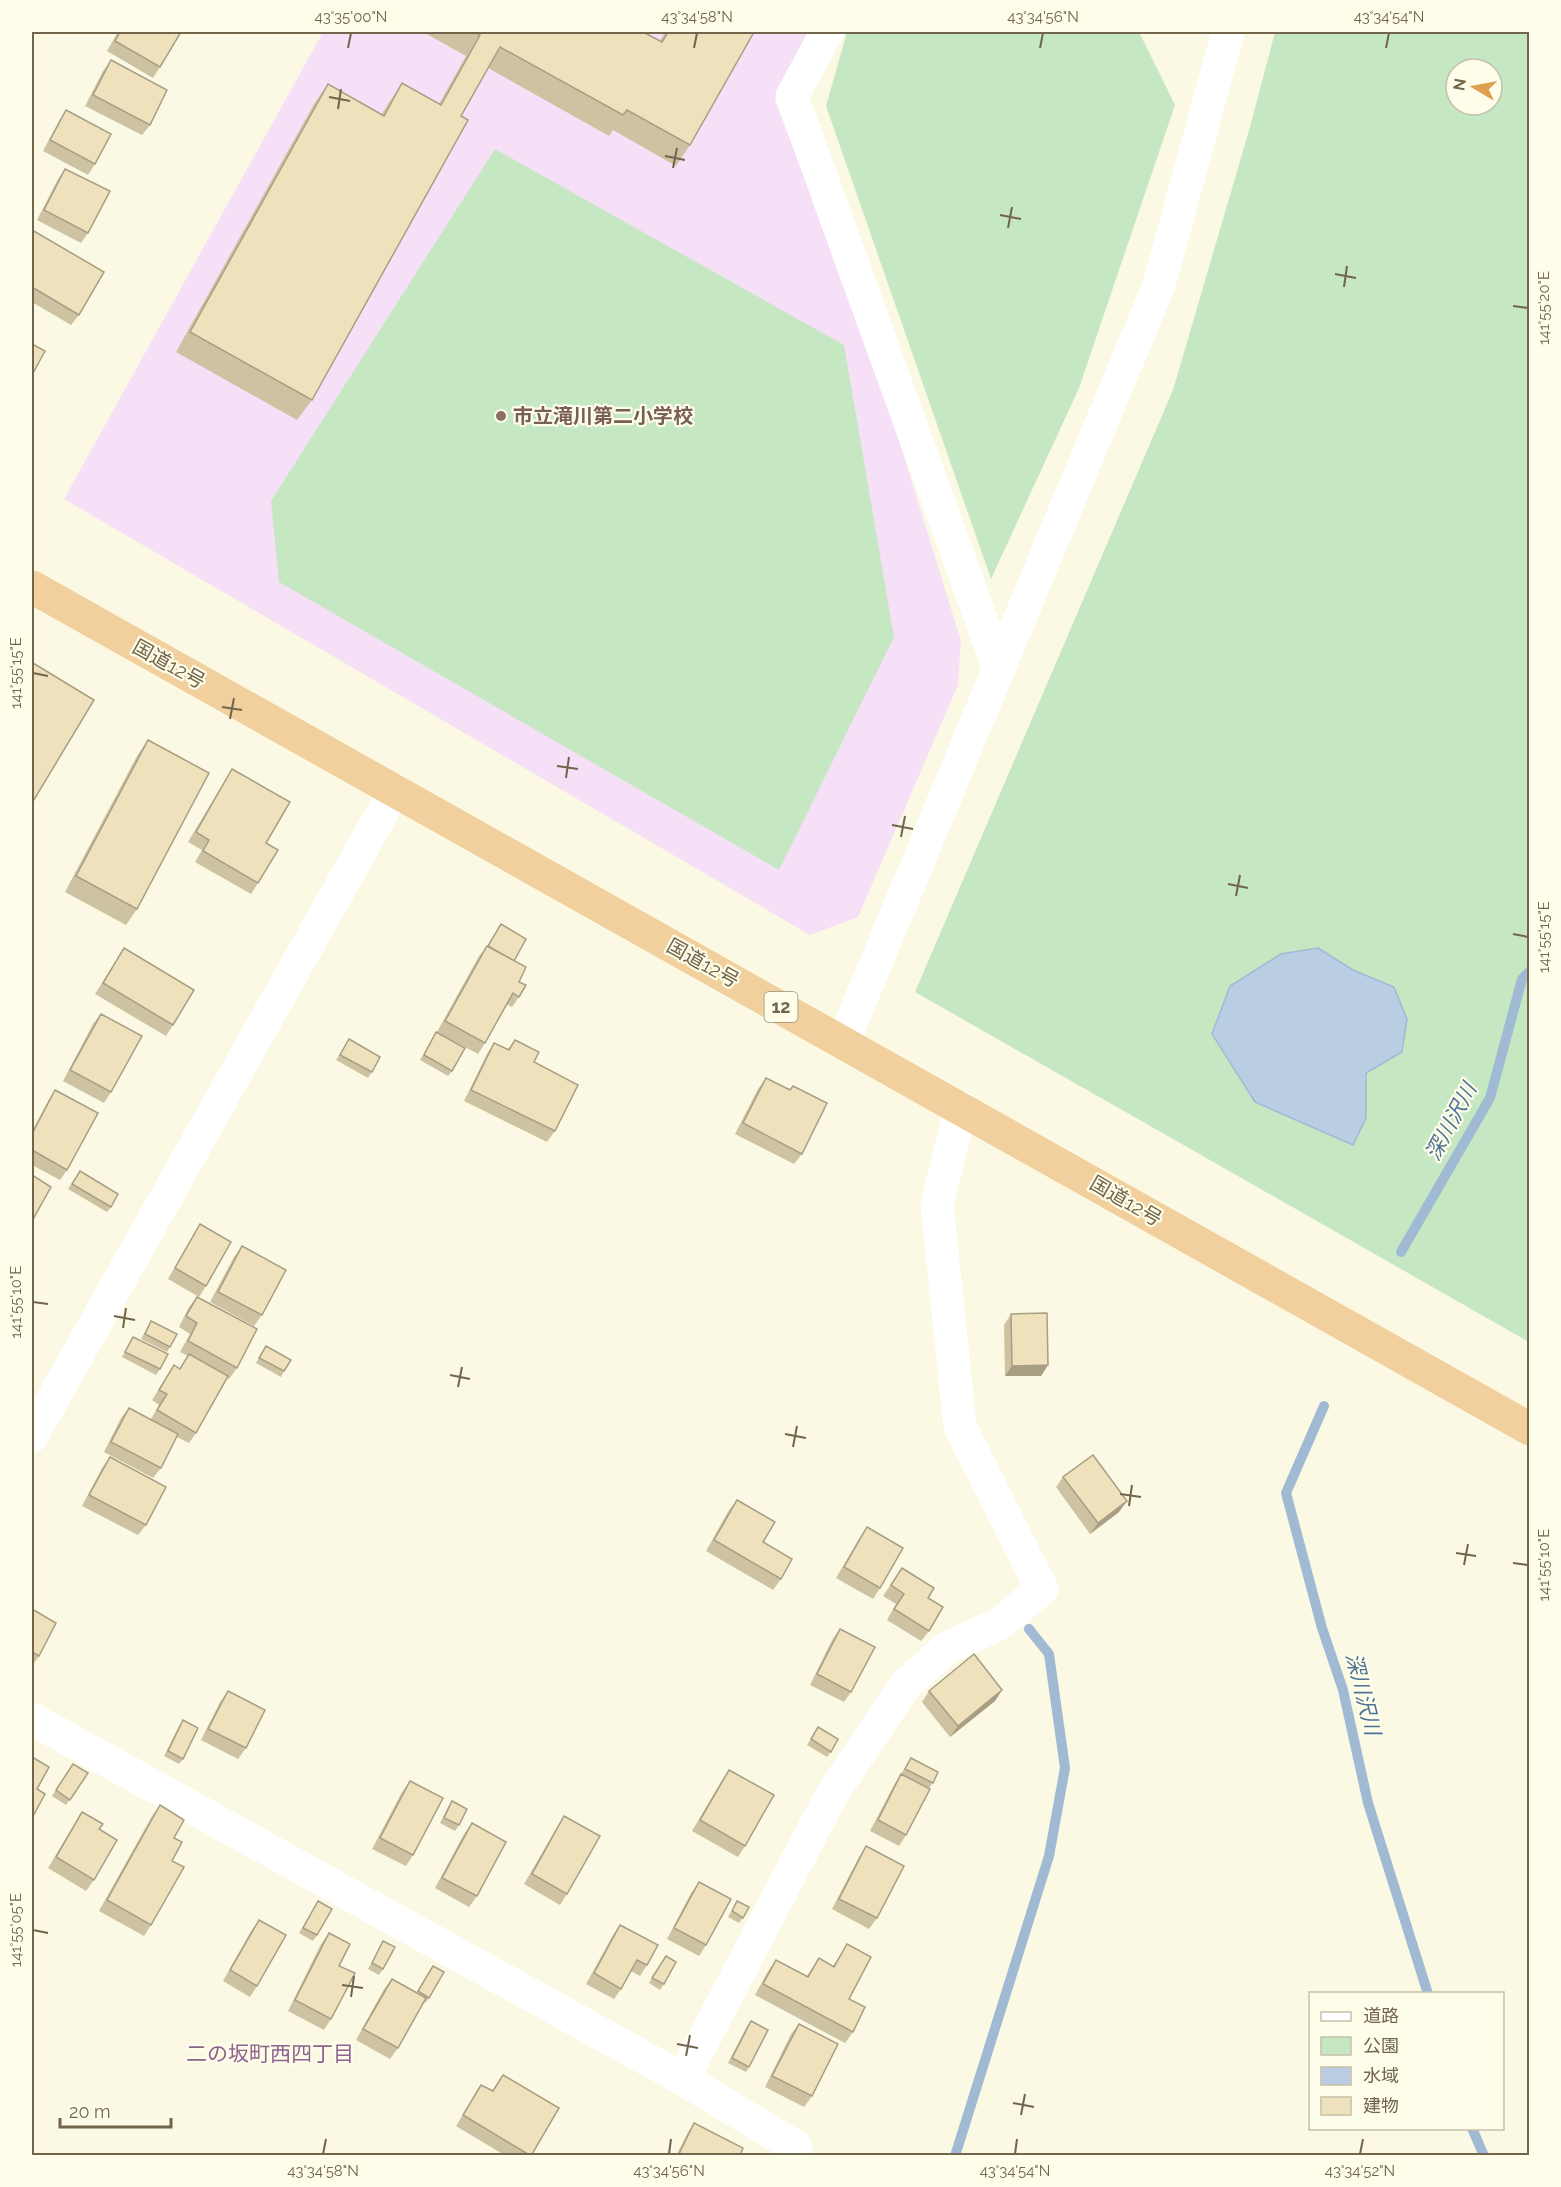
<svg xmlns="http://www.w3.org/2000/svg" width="1561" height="2187" font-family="Raleway,'Noto Sans JP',sans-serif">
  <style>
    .education { fill: #f6e0f7 }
    .green { fill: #c5e7c2; fill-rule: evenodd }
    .water { fill: #b9cee3; stroke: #a0bad4; stroke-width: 1.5 }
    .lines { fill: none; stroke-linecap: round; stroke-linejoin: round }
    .stream { stroke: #a0bad4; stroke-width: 10 }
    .street { stroke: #fff; stroke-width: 33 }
    .secondary { stroke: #fff; stroke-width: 33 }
    .highway { stroke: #f1d09d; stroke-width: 33 }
    .wall { fill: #cdc2a2 }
    .shaded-wall { fill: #a79e84 }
    .building { fill: #eee1bc; stroke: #a79e84; stroke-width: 1.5 }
    .ticks { fill: none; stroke: #71654b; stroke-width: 2 }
    .education-dot { fill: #8d6e63; stroke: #fefde9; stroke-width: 2 }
    .labels { text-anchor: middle; stroke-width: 4.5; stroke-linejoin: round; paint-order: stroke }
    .shield { fill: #fefde9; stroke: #9b937a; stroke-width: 1.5 }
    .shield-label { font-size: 18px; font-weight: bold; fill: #71654b }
    .education-label { font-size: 20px; font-weight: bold; fill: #785e54; stroke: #fefde9; text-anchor: start }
    .street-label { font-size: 20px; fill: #71654b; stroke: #fefde9 }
    .water-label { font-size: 21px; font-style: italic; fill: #4f7397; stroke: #fefde9 }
    .neighbourhood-label { font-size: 21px; fill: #8d628d; stroke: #fefde9 }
    .neatline { fill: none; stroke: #71654b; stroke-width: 2 }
    .ticks-label { font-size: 15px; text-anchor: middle; fill: #71654b }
  </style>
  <rect width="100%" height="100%" fill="#fbf9e3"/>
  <polygon class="education" points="323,32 810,32 775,101 866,333 961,641 958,685 858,917 810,935 64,499"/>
  <g class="green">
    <polygon points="847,32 1139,32 1175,105 1079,388 991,579 826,106"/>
    <path d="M1275 32H1529V1342L915 992 1173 390 1250 127ZM1456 69H1492V105H1456Z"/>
    <polygon points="495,149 844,345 894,637 779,870 279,582 271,501"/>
  </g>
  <polygon class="water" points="1318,948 1353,970 1394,987 1407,1019 1402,1052 1366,1073 1366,1118 1353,1145 1255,1102 1212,1034 1230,986 1281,954"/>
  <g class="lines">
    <g class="stream">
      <polyline points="1401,1252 1490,1098 1522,979 1530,971"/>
      <polyline points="1324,1406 1286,1493 1322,1628 1343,1690 1368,1803 1428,1994"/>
      <polyline points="1472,2128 1484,2156"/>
      <polyline points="955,2156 1049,1856 1065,1768 1049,1654 1029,1629"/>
    </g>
    <g class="street">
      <polyline points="827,32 792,96 999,669"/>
      <polyline points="32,1436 395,790"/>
      <polyline points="32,1719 683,2079 832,1794 906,1684 947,1648 999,1624 1042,1589 960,1426 937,1204 961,1107"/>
      <polyline points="683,2079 796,2147 792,2156"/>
    </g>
    <polyline class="secondary" points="843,1042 1159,285 1228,32"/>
    <polyline class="highway" points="32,587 1530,1429"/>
  </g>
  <g class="wall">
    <polygon points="118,32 181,32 160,67 153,78 107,51"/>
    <polygon points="423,32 643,32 660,41 665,32 754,32 690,145 676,166 613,130 609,136 488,68 461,116 312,400 297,420 176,352 314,104 328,84 382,114 388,104 402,83 439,104 466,56"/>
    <polygon points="111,60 150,125 142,135 85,106 103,71"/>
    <polygon points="66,110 95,164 88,175 43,151 59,121"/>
    <polygon points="65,169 88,233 81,243 37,220 58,179"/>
    <polygon points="32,230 79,315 71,325 32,302"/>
    <polygon points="148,740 137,909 126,925 65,892 137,756"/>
    <polygon points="232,769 266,843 258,883 251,894 195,862 202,850 188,842 225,780"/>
    <polygon points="501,924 514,961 519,982 519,997 512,1007 506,1004 485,1043 478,1054 437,1032 479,956 487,946 488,946"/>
    <polygon points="124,948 173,1025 166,1036 95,994"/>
    <polygon points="101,1014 111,1092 104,1103 63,1081 93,1024"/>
    <polygon points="436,1032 452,1071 448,1076 420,1060"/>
    <polygon points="349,1039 372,1072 368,1078 336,1060"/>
    <polygon points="515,1040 534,1062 555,1131 547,1142 464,1101 487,1054 494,1043 508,1049"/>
    <polygon points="766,1078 790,1090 793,1086 802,1154 794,1164 735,1134 758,1089"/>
    <polygon points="55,1090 67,1170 60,1180 32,1165 32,1131 48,1101"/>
    <polygon points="80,1171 111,1207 107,1212 68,1189"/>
    <polygon points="200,1224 206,1286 199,1297 168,1279 193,1235"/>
    <polygon points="242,1246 262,1315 254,1326 210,1302 234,1257"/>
    <polygon points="197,1297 237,1368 229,1379 228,1378 196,1433 189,1443 177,1437 161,1468 153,1478 104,1452 121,1418 129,1408 151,1419 159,1405 152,1400 174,1365 179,1369 188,1356 180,1352 190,1334 179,1327 189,1307"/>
    <polygon points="1011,1314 1048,1365 1041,1376 1005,1376 1004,1325"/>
    <polygon points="151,1321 170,1347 167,1352 141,1339"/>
    <polygon points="133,1337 160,1369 156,1375 122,1357"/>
    <polygon points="266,1346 284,1371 281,1377 256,1363"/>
    <polygon points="110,1457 146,1525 138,1535 82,1506 102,1468"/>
    <polygon points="1063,1477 1119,1512 1090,1534 1056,1487"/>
    <polygon points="737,1500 763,1542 781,1579 773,1590 706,1551 729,1510"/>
    <polygon points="867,1527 880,1588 873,1599 836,1578 860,1537"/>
    <polygon points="902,1568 928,1598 929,1631 921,1641 887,1620 896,1604 883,1596"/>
    <polygon points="32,1609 39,1656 32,1666"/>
    <polygon points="840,1629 851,1692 844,1702 810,1685 832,1640"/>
    <polygon points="1002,1690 995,1701 950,1737 922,1702 929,1691"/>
    <polygon points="228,1691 246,1748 238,1759 201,1740 220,1702"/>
    <polygon points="183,1720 183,1759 179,1764 164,1756 179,1726"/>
    <polygon points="818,1727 831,1752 827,1757 807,1745"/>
    <polygon points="911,1758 933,1783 929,1788 901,1774"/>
    <polygon points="73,1764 88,1773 66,1805 52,1796"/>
    <polygon points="729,1770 745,1846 738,1857 692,1831 722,1780"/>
    <polygon points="901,1774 906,1835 899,1846 870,1831 894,1785"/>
    <polygon points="410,1781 413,1855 406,1866 372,1849 402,1792"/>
    <polygon points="452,1801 459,1825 455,1831 440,1823 448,1807"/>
    <polygon points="160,1805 174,1838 172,1861 151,1925 144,1936 99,1911 152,1816"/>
    <polygon points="82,1812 99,1829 94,1880 86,1891 48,1868 75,1823"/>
    <polygon points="564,1816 567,1894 560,1905 524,1884 557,1827"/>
    <polygon points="472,1823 477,1896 469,1907 435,1888 464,1834"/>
    <polygon points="866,1846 877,1918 869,1929 832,1909 859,1857"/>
    <polygon points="699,1882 706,1945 699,1956 667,1939 691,1893"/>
    <polygon points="318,1901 317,1935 313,1941 299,1933"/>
    <polygon points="737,1901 743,1918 739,1923 728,1917"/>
    <polygon points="259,1920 257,1986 250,1997 223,1981 251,1931"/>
    <polygon points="620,1925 647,1965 640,1976 631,1971 621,1989 614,1999 586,1984 613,1935"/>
    <polygon points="329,1933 339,1966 331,2019 324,2030 288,2011 321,1944"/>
    <polygon points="383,1941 383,1969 379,1975 368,1969"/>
    <polygon points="847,1944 849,1999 853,2032 845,2043 755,1995 768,1971 776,1960 807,1976 819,1958 833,1966"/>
    <polygon points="666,1956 664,1984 660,1990 649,1983"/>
    <polygon points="433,1966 429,1998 425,2003 423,2002 398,2048 390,2059 356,2040 384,1989 392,1979 417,1992"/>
    <polygon points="751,2021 749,2067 746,2072 728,2063 747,2026"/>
    <polygon points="799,2024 812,2096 804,2107 765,2087 791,2034"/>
    <polygon points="503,2075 531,2156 506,2156 456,2126 474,2096 481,2085 492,2091"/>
    <polygon points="694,2123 740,2156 676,2156 687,2134"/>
  </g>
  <g class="shaded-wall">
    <polygon points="1048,1365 1041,1376 1005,1376 1012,1366"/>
    <polygon points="1127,1501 1119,1512 1090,1534 1098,1523"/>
    <polygon points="1002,1690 995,1701 950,1737 958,1726"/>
  </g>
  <g class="building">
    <polygon points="120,32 181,32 160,67 115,41"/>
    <polygon points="474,32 643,32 662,42 668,32 754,32 690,145 627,110 623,115 500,47 461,116 468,120 312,400 190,332 328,84 384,116 402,83 441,105 480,35"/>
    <polygon points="111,60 167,90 150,125 93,95"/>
    <polygon points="66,110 111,134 95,164 50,140"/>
    <polygon points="65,169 110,191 88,233 44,210"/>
    <polygon points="32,230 104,272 79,315 32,287"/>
    <polygon points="32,344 45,351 32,375"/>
    <polygon points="33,663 94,700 32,803 32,665"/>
    <polygon points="148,740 209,773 137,909 76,876"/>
    <polygon points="232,769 290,802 266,843 278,850 258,883 203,851 209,840 196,832"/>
    <polygon points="501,924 526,939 514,961 488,946"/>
    <polygon points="487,946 526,967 519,982 526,985 519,997 513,993 485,1043 445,1021"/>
    <polygon points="124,948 194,990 173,1025 103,983"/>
    <polygon points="101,1014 142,1036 111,1092 70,1070"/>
    <polygon points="436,1032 465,1048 452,1071 424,1055"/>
    <polygon points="349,1039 380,1057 372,1072 340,1055"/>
    <polygon points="515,1040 539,1052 534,1062 578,1085 555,1131 471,1090 494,1043 509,1050"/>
    <polygon points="766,1078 790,1090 793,1086 827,1103 802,1154 743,1123"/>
    <polygon points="55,1090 98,1113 67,1170 32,1150 32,1134"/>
    <polygon points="80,1171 118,1194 111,1207 72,1184"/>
    <polygon points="32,1175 51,1187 32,1221"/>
    <polygon points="200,1224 231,1242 206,1286 175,1268"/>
    <polygon points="242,1246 286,1270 262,1315 218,1292"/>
    <polygon points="197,1297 257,1329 237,1368 188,1341 197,1323 186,1316"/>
    <polygon points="1047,1313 1048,1365 1012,1366 1011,1314"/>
    <polygon points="151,1321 177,1334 170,1347 145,1334"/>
    <polygon points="133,1337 168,1354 160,1369 125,1352"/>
    <polygon points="266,1346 291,1360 284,1371 259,1358"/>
    <polygon points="189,1354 228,1376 196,1433 157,1410 167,1394 159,1390 174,1365 180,1369"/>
    <polygon points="129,1408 178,1434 161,1468 111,1442"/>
    <polygon points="1093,1455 1127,1501 1098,1523 1063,1477"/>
    <polygon points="110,1457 166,1487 146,1525 89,1495"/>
    <polygon points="737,1500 775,1522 763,1542 792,1559 781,1579 714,1540"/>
    <polygon points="867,1527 903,1548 880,1588 844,1567"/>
    <polygon points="902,1568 934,1588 928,1598 943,1607 929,1631 894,1609 904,1594 891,1585"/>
    <polygon points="32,1609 56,1623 39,1656 32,1652"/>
    <polygon points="840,1629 875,1647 851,1692 817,1674"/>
    <polygon points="974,1654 1002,1690 958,1726 929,1691"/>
    <polygon points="228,1691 265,1710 246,1748 208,1729"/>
    <polygon points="183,1720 198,1728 183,1759 168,1751"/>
    <polygon points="818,1727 838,1739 831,1752 811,1739"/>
    <polygon points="32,1757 49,1767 37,1789 45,1794 32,1818"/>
    <polygon points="911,1758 938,1772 933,1783 905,1769"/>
    <polygon points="73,1764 88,1773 70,1800 56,1790"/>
    <polygon points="729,1770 774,1795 745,1846 700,1820"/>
    <polygon points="901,1774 930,1789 906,1835 878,1820"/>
    <polygon points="410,1781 443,1798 413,1855 380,1838"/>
    <polygon points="452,1801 467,1809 459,1825 444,1818"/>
    <polygon points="160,1805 184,1820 174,1838 182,1842 172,1861 184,1867 151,1925 107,1900"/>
    <polygon points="82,1812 103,1824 99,1829 117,1840 94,1880 56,1857"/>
    <polygon points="564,1816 600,1836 567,1894 532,1874"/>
    <polygon points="472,1823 506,1842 477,1896 442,1878"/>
    <polygon points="866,1846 904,1866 877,1918 839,1899"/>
    <polygon points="699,1882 731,1899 706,1945 674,1928"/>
    <polygon points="318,1901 332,1909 317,1935 303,1928"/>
    <polygon points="737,1901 749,1907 743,1918 732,1911"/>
    <polygon points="259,1920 286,1935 257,1986 230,1970"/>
    <polygon points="620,1925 658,1945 647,1965 637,1960 621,1989 594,1973"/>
    <polygon points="329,1933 350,1944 339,1966 355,1973 331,2019 295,2000"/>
    <polygon points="383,1941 395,1947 383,1969 372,1963"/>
    <polygon points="847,1944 871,1957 849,1999 865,2007 853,2032 763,1984 776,1960 808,1977 819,1958 834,1967"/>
    <polygon points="666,1956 676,1962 664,1984 652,1978"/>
    <polygon points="433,1966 444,1972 429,1998 418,1991"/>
    <polygon points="392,1979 426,1998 398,2048 363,2029"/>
    <polygon points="751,2021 768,2030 749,2067 732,2058"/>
    <polygon points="799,2024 838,2044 812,2096 772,2076"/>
    <polygon points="503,2075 559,2108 531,2156 463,2115 481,2085 493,2091"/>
    <polygon points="694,2123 743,2148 740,2156 678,2156"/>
  </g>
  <path class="ticks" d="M348 48 351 33M694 48 697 33M1040 48 1043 33M1386 48 1389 33M329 97 350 101M338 109 341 89M665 156 685 160M673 168 677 148M1000 215 1021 219M1008 228 1012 207M1335 274 1356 278M1344 287 1347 266M1513 306 1528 308M33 673 48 676M222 707 242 710M230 719 234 698M557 766 578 769M566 778 569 757M892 825 913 829M901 837 905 816M1228 884 1248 888M1236 896 1240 875M1513 934 1528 937M33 1302 48 1304M114 1316 135 1320M123 1328 126 1308M450 1375 470 1379M458 1387 462 1367M785 1434 806 1438M793 1447 797 1426M1120 1494 1141 1497M1129 1506 1132 1485M1456 1553 1476 1556M1513 1563 1528 1565M1464 1565 1468 1544M33 1930 48 1933M342 1985 363 1988M351 1997 354 1976M677 2044 698 2048M686 2056 690 2035M1013 2103 1034 2107M1021 2115 1025 2094M323 2154 326 2139M669 2154 671 2139M1015 2154 1017 2139M1360 2154 1363 2139"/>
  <circle class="education-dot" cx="501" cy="416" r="6"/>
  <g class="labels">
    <rect class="shield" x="764.5" y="992" width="33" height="30" rx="4.5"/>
    <g class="shield-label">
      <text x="781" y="1013">12</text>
    </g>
    <g class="education-label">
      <text x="513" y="423">市立滝川第二小学校</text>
    </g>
    <g class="street-label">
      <text transform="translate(169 664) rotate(29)" y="7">国道12号</text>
      <text transform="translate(703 963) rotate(29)" y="7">国道12号</text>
      <text transform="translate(1126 1201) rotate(30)" y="7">国道12号</text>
    </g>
    <g class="water-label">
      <text transform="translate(1451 1122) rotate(-62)" y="7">深川沢川</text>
      <text transform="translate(1363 1694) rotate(76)" y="7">深川沢川</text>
    </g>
    <g class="neighbourhood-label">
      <text x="270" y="2061">二の坂町西四丁目</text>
    </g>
  </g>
  <rect width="1561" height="2187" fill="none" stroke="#fefde9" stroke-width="66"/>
  <rect x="1309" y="1992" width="195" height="138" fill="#fefde9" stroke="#c6c0aa" stroke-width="1.5"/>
  <rect x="1321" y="2012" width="30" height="9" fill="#ffffff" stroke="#c6c0aa" stroke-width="1.5"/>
  <text x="1363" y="2022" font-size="18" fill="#71654b">道路</text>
  <rect x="1321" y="2037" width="30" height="18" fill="#c5e7c2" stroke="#c6c0aa" stroke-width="1.5"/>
  <text x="1363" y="2052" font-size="18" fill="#71654b">公園</text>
  <rect x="1321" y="2067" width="30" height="18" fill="#b9cee3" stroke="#c6c0aa" stroke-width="1.5"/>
  <text x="1363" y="2082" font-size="18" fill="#71654b">水域</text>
  <rect x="1321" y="2097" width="30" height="18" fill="#eee1bc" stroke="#c6c0aa" stroke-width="1.5"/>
  <text x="1363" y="2112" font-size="18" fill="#71654b">建物</text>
  <g transform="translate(1474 87) rotate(280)"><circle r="28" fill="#fefde9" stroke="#c6c0aa" stroke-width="1.5"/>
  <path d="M0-4.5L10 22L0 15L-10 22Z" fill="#de9f4f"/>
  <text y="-9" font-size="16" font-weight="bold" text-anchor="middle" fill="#71654b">N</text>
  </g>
  <path d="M60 2118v9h111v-9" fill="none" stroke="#71654b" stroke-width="3"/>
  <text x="69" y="2118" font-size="18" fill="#71654b" stroke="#fefde9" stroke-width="4.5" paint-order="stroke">20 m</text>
  <rect x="33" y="33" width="1495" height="2121" class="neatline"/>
  <g class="ticks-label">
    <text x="351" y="22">43°35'00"N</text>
    <text x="697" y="22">43°34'58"N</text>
    <text x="1043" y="22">43°34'56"N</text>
    <text x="1389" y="22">43°34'54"N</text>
    <text transform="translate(1544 308) rotate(-90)" y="5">141°55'20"E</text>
    <text transform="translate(16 673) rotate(-90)" y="5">141°55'15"E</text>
    <text transform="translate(1544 937) rotate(-90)" y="5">141°55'15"E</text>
    <text transform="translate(16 1302) rotate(-90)" y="5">141°55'10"E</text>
    <text transform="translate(1544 1565) rotate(-90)" y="5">141°55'10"E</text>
    <text transform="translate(16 1930) rotate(-90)" y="5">141°55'05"E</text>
    <text x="323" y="2176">43°34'58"N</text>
    <text x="669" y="2176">43°34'56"N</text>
    <text x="1015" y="2176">43°34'54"N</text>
    <text x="1360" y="2176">43°34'52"N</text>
  </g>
</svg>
